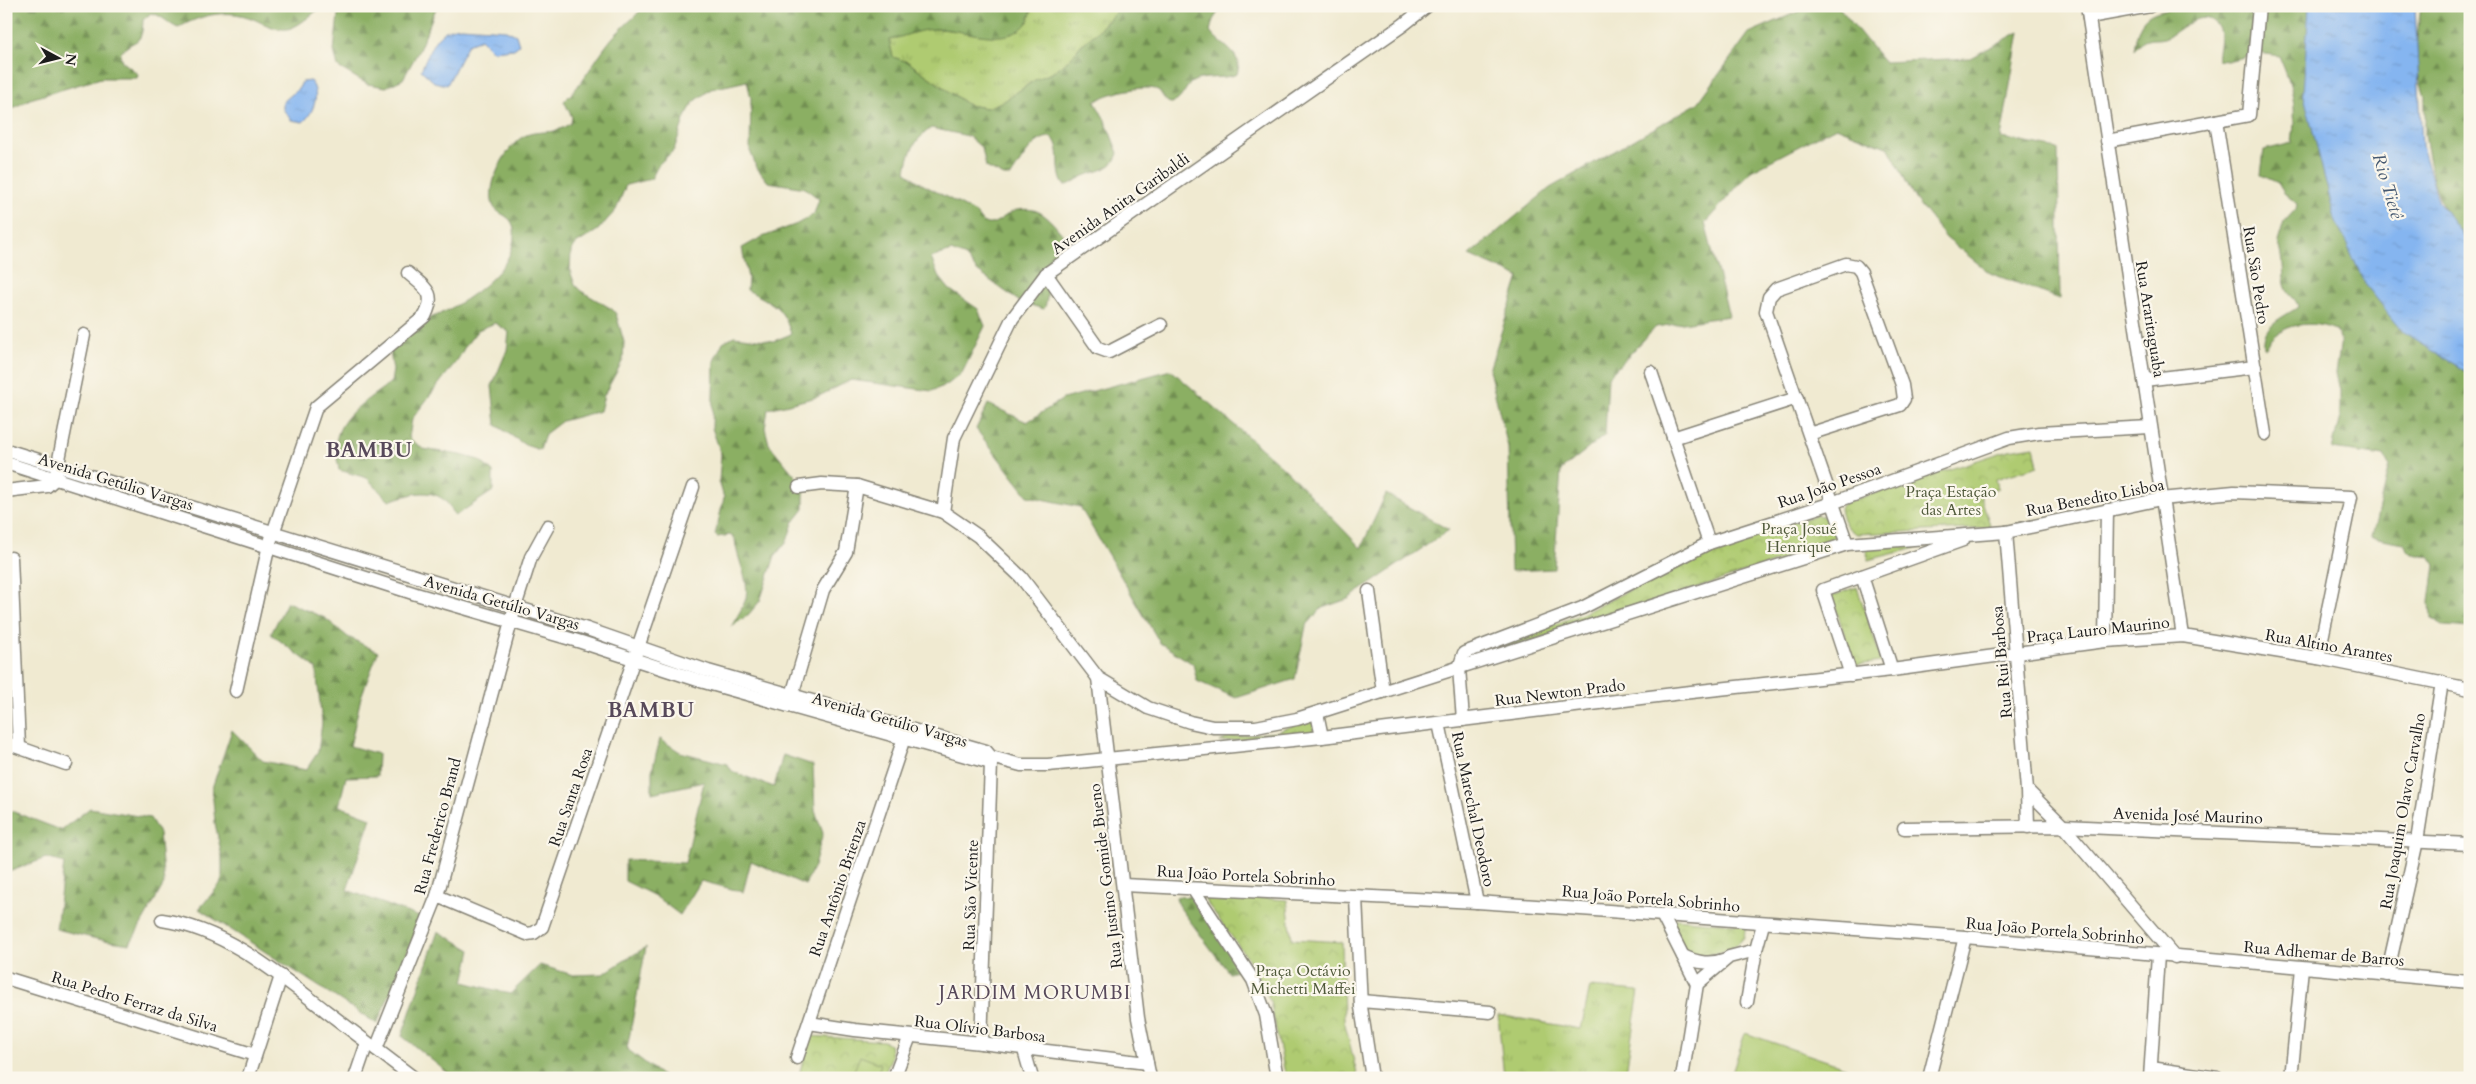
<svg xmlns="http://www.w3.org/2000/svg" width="2476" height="1084" font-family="Cardo,serif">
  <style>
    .grass { fill: url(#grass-tufts); stroke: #667446 }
    .forest { fill: url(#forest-firs); stroke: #546640 }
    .park { fill: url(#park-crowns); stroke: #667446 }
    .garden { fill: #afcb71; stroke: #667446 }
    .water { fill: url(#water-ripples); stroke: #506886 }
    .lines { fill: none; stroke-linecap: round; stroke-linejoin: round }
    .minor-casing { stroke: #868376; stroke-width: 15 }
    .minor { stroke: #fff; stroke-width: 12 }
    .labels { text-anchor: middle; stroke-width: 4.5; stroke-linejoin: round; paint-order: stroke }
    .street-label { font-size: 16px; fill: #1c1c1c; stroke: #fbf7ec }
    .park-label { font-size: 16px; fill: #4f593a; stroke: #fbf7ec }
    .water-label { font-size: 18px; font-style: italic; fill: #465971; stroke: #fbf7ec }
    .quarter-label { font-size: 19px; letter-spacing: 1px; fill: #57495a; stroke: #fbf7ec }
    .district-label { font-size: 21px; font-weight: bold; letter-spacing: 1px; fill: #57495a; stroke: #fbf7ec }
  </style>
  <defs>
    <pattern id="grass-tufts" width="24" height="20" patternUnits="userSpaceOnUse" patternTransform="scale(1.25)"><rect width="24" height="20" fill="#afcb71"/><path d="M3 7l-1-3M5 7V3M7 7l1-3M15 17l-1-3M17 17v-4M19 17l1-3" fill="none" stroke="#96ae61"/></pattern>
    <pattern id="forest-firs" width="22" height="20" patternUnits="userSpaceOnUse" patternTransform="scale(1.25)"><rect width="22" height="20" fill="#8baf63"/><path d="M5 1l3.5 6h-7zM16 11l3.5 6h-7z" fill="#718e51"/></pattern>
    <pattern id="park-crowns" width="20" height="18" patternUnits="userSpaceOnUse" patternTransform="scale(1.25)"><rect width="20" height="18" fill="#afcb71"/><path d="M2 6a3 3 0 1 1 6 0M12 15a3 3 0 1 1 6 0" fill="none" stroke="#96ae61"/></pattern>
    <pattern id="water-ripples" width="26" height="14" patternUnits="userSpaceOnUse" patternTransform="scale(1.25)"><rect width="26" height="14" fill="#85b5f0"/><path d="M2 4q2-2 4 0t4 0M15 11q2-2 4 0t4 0" fill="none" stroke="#729bcd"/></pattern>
  </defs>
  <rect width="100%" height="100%" fill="#fbf7ec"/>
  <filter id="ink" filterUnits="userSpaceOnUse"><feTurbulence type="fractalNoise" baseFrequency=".02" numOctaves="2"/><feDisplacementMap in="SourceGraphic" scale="10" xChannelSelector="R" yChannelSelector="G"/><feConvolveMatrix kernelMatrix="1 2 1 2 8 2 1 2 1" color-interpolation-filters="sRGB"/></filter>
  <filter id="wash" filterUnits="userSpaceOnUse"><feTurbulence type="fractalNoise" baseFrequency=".0096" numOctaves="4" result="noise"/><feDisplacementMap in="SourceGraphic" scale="20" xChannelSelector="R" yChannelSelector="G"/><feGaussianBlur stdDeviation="1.12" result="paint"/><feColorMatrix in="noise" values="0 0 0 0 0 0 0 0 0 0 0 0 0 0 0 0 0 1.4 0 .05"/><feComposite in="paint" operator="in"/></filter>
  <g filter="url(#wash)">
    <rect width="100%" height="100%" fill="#f0ead1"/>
    <g class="grass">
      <polygon points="1033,6 1122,6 1095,34 1081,45 1070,59 1052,73 1035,80 1004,101 987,108 968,105 908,62 893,57 889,40 922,29 941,29 997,36 1028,22"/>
      <polygon points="1312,718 1314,732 1220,742 1228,737 1276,732"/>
      <polygon points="1590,987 1639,991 1625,1078 1504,1078 1498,1015 1581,1029"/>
    </g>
    <g class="forest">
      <path d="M6 6H323C313 13 302 24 291 28 278 33 260 21 248 17 224 9 198 16 178 28 168 24 162 15 151 13L143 20C142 49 134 36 120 54L122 61 138 74 137 78H101L30 99 6 112Z"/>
      <polygon points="339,6 437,6 419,50 403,79 386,87 367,84 338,67 334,51"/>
      <path d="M644 6H1033C1031 11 1030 17 1028 21 1011 49 966 30 941 29 922 28 907 36 889 40L893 57 908 62 968 105 987 108 1004 101 1035 80 1052 73 1070 59 1081 45 1095 34 1122 6H1222L1213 20 1210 31C1221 47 1244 52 1237 74 1224 80 1204 75 1192 82 1185 87 1181 103 1171 103 1165 103 1162 93 1158 90 1146 84 1105 93 1095 102L1105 120 1118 153C1113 171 1096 170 1082 177 1075 180 1072 185 1064 185 1054 170 1064 150 1052 137 1033 136 1021 162 1011 176H1004L986 167 982 148 968 136 931 128C914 141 909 151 906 172L920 183 976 213C988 236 1000 217 1014 211 1018 209 1029 209 1034 210 1048 214 1059 231 1068 241 1066 256 1054 264 1050 277 1046 288 1049 299 1044 309L1020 302 977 271 966 257 951 251 931 258 938 275 949 289 978 309 985 326 962 373 948 384 932 391 851 380 817 397 768 409 765 428 769 444 804 487V509L793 523 787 541 775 556 760 601 748 615 731 627C736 618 743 608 746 598 750 580 736 558 735 539L730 535 717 537 715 535 724 498 719 481 721 454 712 428 714 361 723 342 734 336 774 341 791 334C783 306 772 303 747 290L748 278 742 248 760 238 797 224 814 214 819 199 805 188 768 182 757 168 750 151 751 98 747 81 711 89 694 102 685 117 674 150 659 164 651 179 626 185 616 210 598 230 576 244 571 251 570 271 575 285 581 291 612 309 616 314 624 342 623 360 604 395 600 411 562 421 545 434 540 450 525 445 496 425 492 386 507 350 509 332 495 323 478 330 466 345 458 359 412 419 409 438 423 449 461 455 479 460 493 472V491L455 516C441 484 416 492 389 501L367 478 339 470C338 462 335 453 336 446 336 416 371 398 391 382L393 370 390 352C400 342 411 328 423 321 428 317 435 317 440 314 463 303 491 284 505 263 512 252 519 230 510 220 505 214 496 213 493 205 486 185 505 149 521 138 531 131 543 133 554 131 560 130 566 126 571 123L572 117 564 101C583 84 593 62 609 42 619 29 633 20 644 6Z"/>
      <polygon points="1811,6 1838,6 1884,62 1970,58 2019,32 2001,138 2058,149 2060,299 1990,273 1946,238 1915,199 1889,148 1836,127 1751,171 1705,223 1729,316 1656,327 1608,377 1605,435 1561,470 1554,569 1511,571 1508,447 1489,370 1519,277 1469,255 1550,188 1698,103 1749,33"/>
      <path d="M2185 6H2344L2470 357V628L2445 626 2431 618 2430 602 2435 565 2429 556 2408 552 2404 543 2372 537 2389 465 2384 456 2332 449 2340 417V391L2336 373 2341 341 2337 331C2313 319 2279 322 2266 348L2264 347C2262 324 2281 319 2298 307 2297 299 2290 297 2287 290 2281 278 2286 260 2278 242L2284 222 2296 209 2297 204 2284 193 2278 183 2261 175 2264 150 2292 143C2297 104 2294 91 2279 56L2260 53 2227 61 2218 60C2216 50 2224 35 2217 26 2203 6 2180 31 2169 36 2155 43 2148 33 2134 50 2139 12 2150 12 2185 6Z"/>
      <polygon points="2421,6 2470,6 2470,242 2452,222 2443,207 2433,180 2425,135 2425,96 2414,61"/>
      <polygon points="1171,370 1284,468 1361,548 1386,494 1449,530 1348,599 1322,608 1306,626 1295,679 1236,698 1197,681 1193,664 1160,643 1080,507 1028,496 976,429 988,404 1027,422 1063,399"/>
      <polygon points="287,602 325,618 348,637 378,652 361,697 350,746 378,754 377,776 346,777 339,806 371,818 347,890 422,918 377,1024 199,909 222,882 222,857 215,823 212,788 232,730 263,761 306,770 318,752 322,723 316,668 271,634"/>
      <polygon points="660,739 680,752 727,764 733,772 774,787 783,755 813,765 815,811 823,833 814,866 805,885 751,861 743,892 701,881 680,915 655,896 625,881 625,860 685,863 704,782 652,793 652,771"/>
      <polygon points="90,808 150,818 159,833 164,884 130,944 97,939 56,929 64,863 46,858 6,873 6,809 61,830"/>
      <polygon points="1195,896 1241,970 1229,973 1178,905 1176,897"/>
      <polygon points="438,931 471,950 464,982 510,994 540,965 573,975 603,974 646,947 627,1049 665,1078 454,1078 402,1036"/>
    </g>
    <g class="park">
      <path d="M2034 446 2038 466 1996 479 1998 488 1980 494 1991 528 1857 534C1847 530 1841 519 1840 508L1844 503 2009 450Z"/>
      <polygon points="1816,515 1826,517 1834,525 1834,538 1826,546 1472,660 1469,657 1584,613 1711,549"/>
      <polygon points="1935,543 1868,560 1866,545"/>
      <polygon points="1857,587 1882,662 1854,665 1832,596"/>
      <polygon points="1206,894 1287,900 1292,939 1342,942 1344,1020 1358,1078 1286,1078 1270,1001 1252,964 1209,906 1205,899"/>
      <path d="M1674 919 1745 925C1745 929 1745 934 1744 937 1736 952 1697 961 1686 949 1680 943 1676 932 1672 925Z"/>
      <polygon points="810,1036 884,1041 890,1045 892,1056 883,1078 798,1078"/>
    </g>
    <g class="garden">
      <polygon points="1745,1033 1877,1078 1730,1078"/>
      <polygon points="860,1056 881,1064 876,1078 851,1078"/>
    </g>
    <g class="water">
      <polygon points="2309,6 2415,6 2422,146 2439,203 2470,245 2470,374 2404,333 2365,284 2335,219 2303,92"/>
      <path d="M461 27 506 30 516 35 519 45 514 49 493 51 481 39 468 44 447 85 434 82 421 70C432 48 434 29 461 27Z"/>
      <path d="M310 81C321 92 314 113 303 122L291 120 283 109V102L299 88 302 82Z"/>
    </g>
  </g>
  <g filter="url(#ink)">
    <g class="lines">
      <defs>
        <g id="minor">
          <polyline points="2087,6 2183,636"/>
          <polyline points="2089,17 2150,6"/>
          <polyline points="2216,121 2265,434"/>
          <polyline points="2107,141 2249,115 2259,6"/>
          <polyline points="1046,274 1098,348 1109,352 1161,325"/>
          <polyline points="1651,372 1709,543"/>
          <polyline points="2144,380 2255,367"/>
          <polyline points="1809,434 1900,405 1904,399 1902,385 1861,272 1856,266 1846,264 1776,289 1769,297 1766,311 1847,544"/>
          <polyline points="1673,438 1797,398"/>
          <polyline points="6,450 587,629 708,671 986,751 991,757 991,763 981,1043"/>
          <polyline points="6,463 416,594 581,642 704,682 991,763"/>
          <polyline points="799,487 822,484 857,486 943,512 978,536 1021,577 1098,678 1148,708 1190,722 1213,727 1256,727 1297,719 1847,544 2006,532 2161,499 2234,492 2351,497 2318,658"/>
          <polyline points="6,491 47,486 55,479 84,335"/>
          <polyline points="943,512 954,438 1012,319 1046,274 1403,25 1427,6"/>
          <polyline points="2006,532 2027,790 2063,826 2175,957"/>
          <polyline points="11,558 19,747"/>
          <polyline points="1862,576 1963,540"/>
          <polyline points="1369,591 1383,692"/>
          <polyline points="2105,641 2107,510"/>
          <polyline points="1851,675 1823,590 1862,576 1892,670"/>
          <polyline points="1098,678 1138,1018 1150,1078"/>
          <path d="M236 691 269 545 316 407 425 316C437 292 425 288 408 273"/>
          <polyline points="790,702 823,590 846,552 857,486"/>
          <polyline points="1317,713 1322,737"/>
          <polyline points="1463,720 1459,668 1464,653 1582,608 1709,543 1832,503 2009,438 2039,433 2150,427"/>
          <polyline points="1439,723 1477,902"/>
          <polyline points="6,743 66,764"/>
          <polyline points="991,757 1021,765 1048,765 1107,759 1322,737 1682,693 1892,670 2105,641 2183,636 2318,658 2470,689"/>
          <polyline points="2027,790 2028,827"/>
          <polyline points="1904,828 2063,826 2470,844"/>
          <polyline points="1123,885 1477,902 1595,910 1965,937 2470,982"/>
          <polyline points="1193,889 1253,980 1266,1015 1277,1078"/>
          <polyline points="437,896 527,934 534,933 542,927 693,487"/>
          <polyline points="1356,897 1361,1007 1372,1078"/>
          <polyline points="1662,915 1697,984 1682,1078"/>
          <path d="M162 920C225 929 277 973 326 1011 355 1033 384 1055 414 1078"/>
          <path d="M1683 956C1698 963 1710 965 1726 959"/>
          <polyline points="2387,975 2417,841 2442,682"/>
          <polyline points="6,978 255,1055"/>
          <polyline points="1697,984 1729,957 1756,950 1763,924"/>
          <polyline points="1361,1001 1490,1012"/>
          <polyline points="1747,1002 1756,950"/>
          <polyline points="809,1023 855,1030 981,1043 1147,1063"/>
          <polyline points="376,1049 437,896 515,607 531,557 548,526"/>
          <polyline points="1024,1050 1032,1078"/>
          <polyline points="797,1058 906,732"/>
          <polyline points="2151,1068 2217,1078"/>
          <polyline points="248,1078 281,976"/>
          <polyline points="355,1078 367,1043"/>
          <polyline points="894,1078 910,1036"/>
          <polyline points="1929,1078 1965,937"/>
          <polyline points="2150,1078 2158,955"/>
          <polyline points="2291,1078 2302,968"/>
        </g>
      </defs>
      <use href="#minor" class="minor-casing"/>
      <use href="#minor" class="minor"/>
    </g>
  </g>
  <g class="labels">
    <g class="street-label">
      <text transform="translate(1120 203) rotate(-35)" y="6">Avenida Anita Garibaldi</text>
      <text transform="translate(2257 275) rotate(81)" y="6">Rua São Pedro</text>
      <text transform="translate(2151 319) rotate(81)" y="6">Rua Araritaguaba</text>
      <text transform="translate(116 481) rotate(17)" y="6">Avenida Getúlio Vargas</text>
      <text transform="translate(1829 485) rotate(-19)" y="6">Rua João Pessoa</text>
      <text transform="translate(2095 497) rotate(-11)" y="6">Rua Benedito Lisboa</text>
      <text transform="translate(502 602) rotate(16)" y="6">Avenida Getúlio Vargas</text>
      <text transform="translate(2098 629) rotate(-6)" y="6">Praça Lauro Maurino</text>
      <text transform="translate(2329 645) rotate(10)" y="6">Rua Altino Arantes</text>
      <text transform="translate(2001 662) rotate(-95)" y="6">Rua Rui Barbosa</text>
      <text transform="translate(1560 692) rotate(-7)" y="6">Rua Newton Prado</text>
      <text transform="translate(890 719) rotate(16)" y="6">Avenida Getúlio Vargas</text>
      <text transform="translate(570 797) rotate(-71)" y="6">Rua Santa Rosa</text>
      <text transform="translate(1474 809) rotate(78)" y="6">Rua Marechal Deodoro</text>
      <text transform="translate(2402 811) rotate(-80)" y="6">Rua Joaquim Olavo Carvalho</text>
      <text transform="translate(2188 815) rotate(2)" y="6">Avenida José Maurino</text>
      <text transform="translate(437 826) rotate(-75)" y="6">Rua Frederico Brand</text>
      <text transform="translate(1246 875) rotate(3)" y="6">Rua João Portela Sobrinho</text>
      <text transform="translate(1105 876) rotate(-97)" y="6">Rua Justino Gomide Bueno</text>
      <text transform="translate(837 888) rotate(-71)" y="6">Rua Antônio Brienza</text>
      <text transform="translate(970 895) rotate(-88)" y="6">Rua São Vicente</text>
      <text transform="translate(1651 898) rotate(5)" y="6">Rua João Portela Sobrinho</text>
      <text transform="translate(2055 930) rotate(5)" y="6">Rua João Portela Sobrinho</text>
      <text transform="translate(2324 953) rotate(5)" y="6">Rua Adhemar de Barros</text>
      <text transform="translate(135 1001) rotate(17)" y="6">Rua Pedro Ferraz da Silva</text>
      <text transform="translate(980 1028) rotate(7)" y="6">Rua Olívio Barbosa</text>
    </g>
    <g class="park-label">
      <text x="1951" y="497">Praça Estação<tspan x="1951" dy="18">das Artes</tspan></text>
      <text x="1799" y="534">Praça Josué<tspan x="1799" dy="18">Henrique</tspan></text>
      <text x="1303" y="976">Praça Octávio<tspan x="1303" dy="18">Michetti Maffei</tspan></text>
    </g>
    <g class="water-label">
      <text transform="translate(2388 186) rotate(73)" y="6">Rio Tietê</text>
    </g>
    <g class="quarter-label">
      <text x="1035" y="999">JARDIM MORUMBI</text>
    </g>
    <g class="district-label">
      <text x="369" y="457">BAMBU</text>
      <text x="651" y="717">BAMBU</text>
    </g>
  </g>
  <rect width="2476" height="1084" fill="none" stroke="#fbf7ec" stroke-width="25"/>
  <g transform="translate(58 58) rotate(97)" stroke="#fbf7ec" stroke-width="4" paint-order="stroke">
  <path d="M0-4L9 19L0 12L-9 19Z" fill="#1c1c1c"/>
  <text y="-8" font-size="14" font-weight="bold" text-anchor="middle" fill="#1c1c1c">N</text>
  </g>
</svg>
